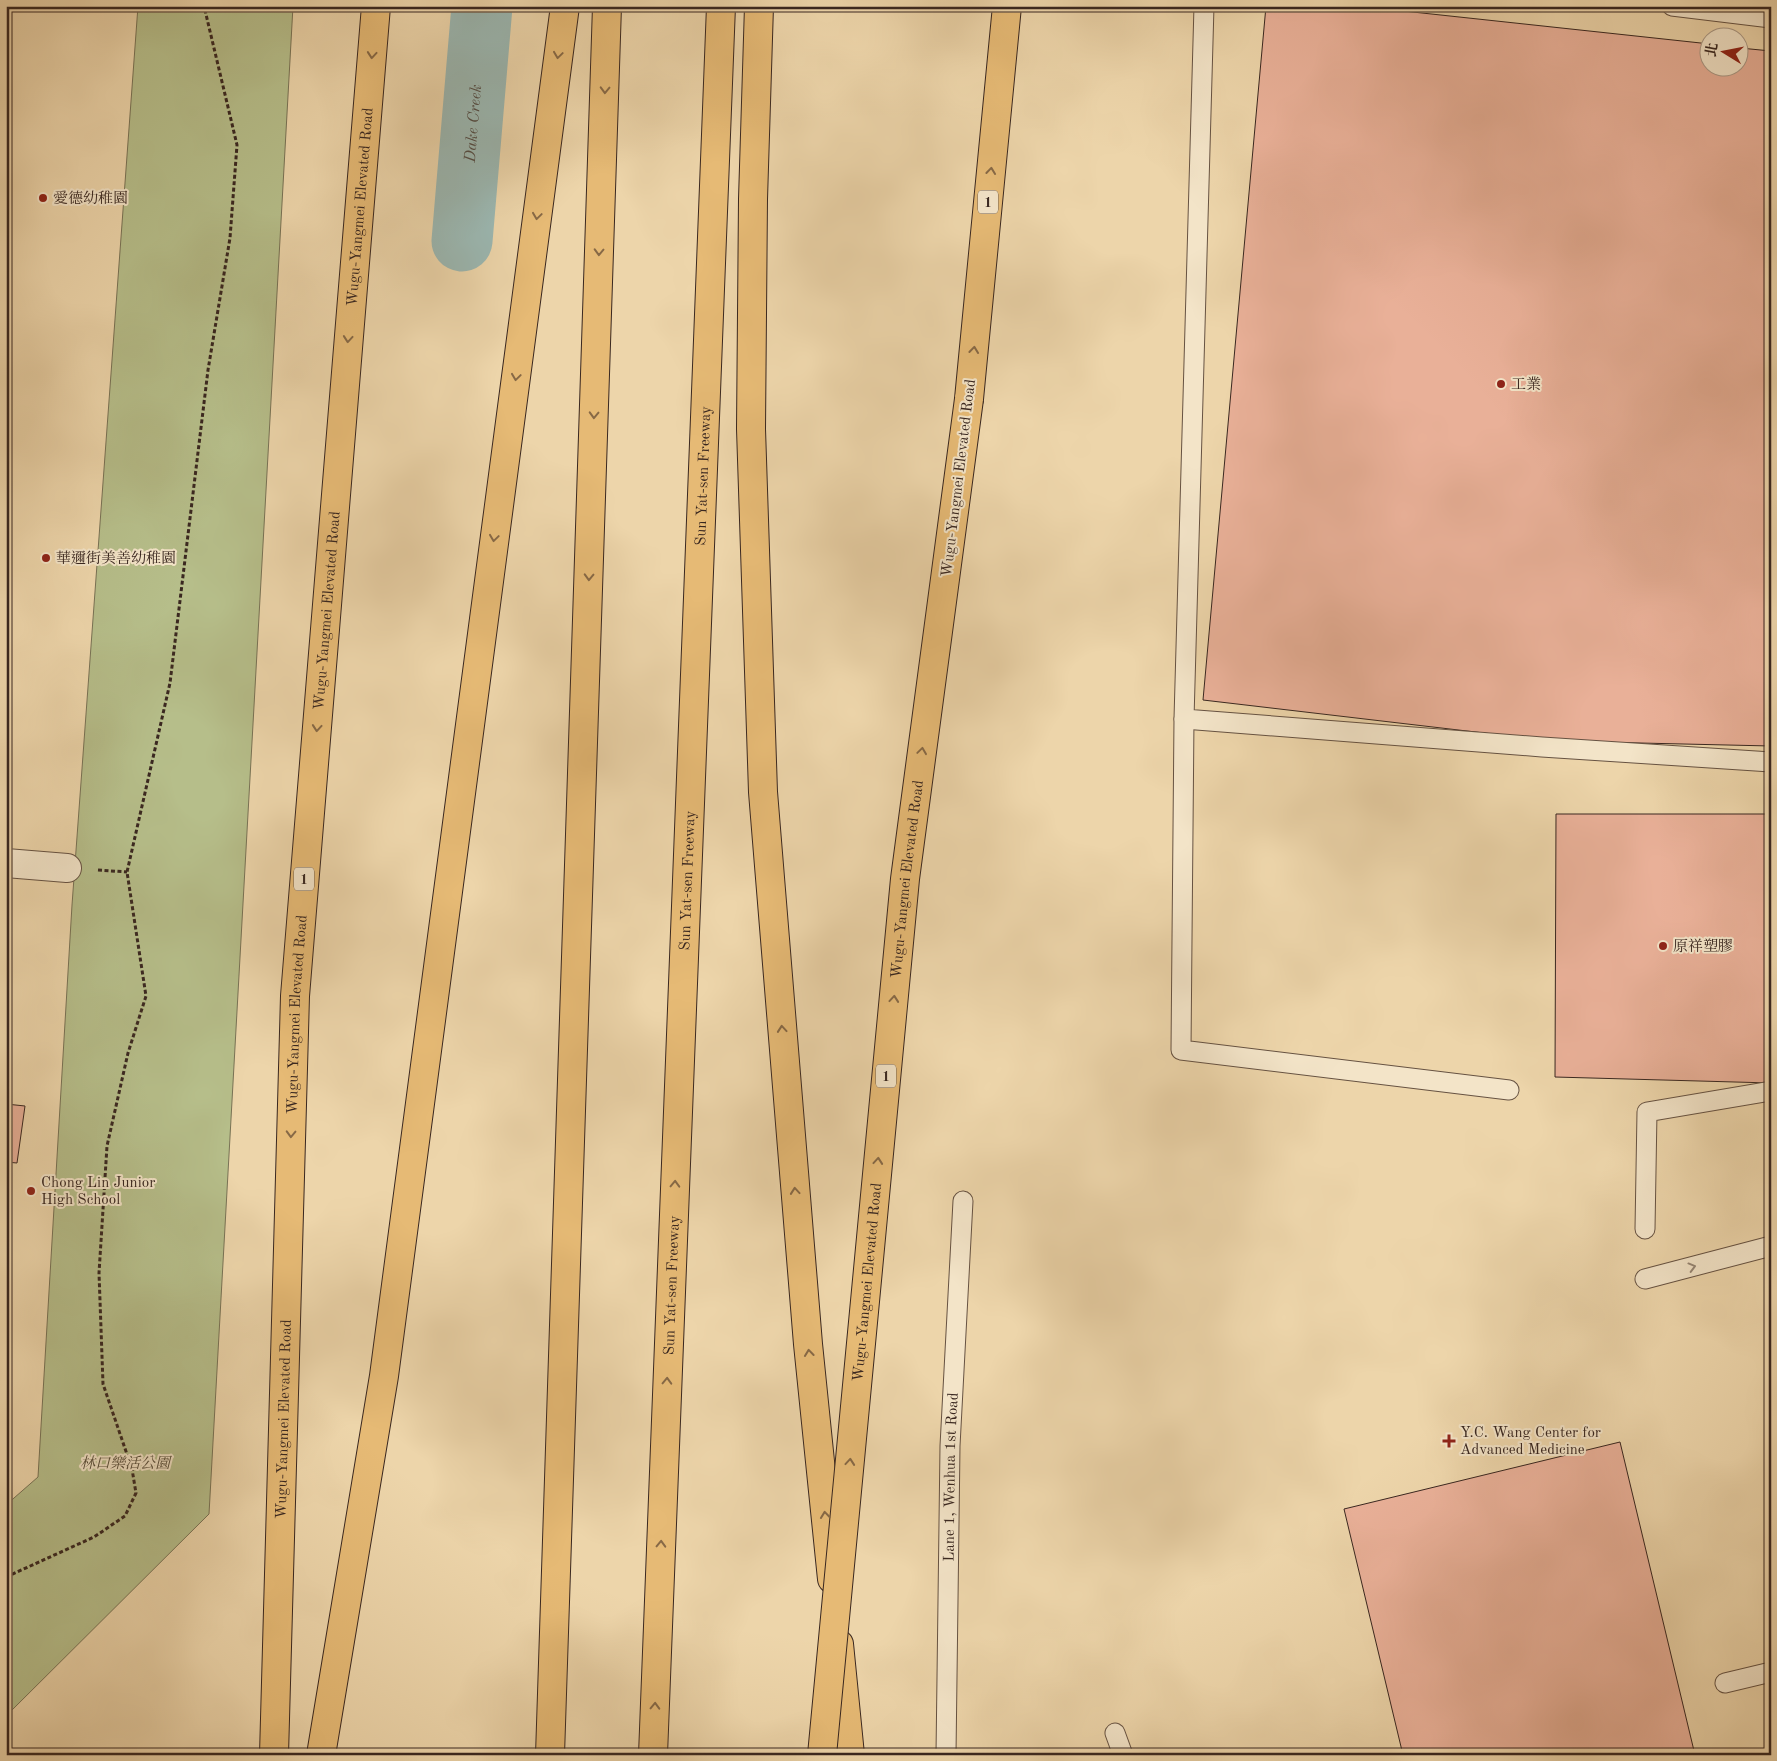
<svg xmlns="http://www.w3.org/2000/svg" width="1777" height="1761" font-family="'Old Standard TT','Noto Serif TC',serif">
  <style>
    .green { fill: #b6be8a; stroke: #787255 }
    .lines { fill: none; stroke-linecap: round; stroke-linejoin: round }
    .river { stroke: #9bb7b1; stroke-width: 61 }
    .building { fill: #e9b098; stroke: #392720 }
    .lane-casing { stroke: #665242; stroke-width: 21 }
    .street-casing { stroke: #665242; stroke-width: 30 }
    .highway-casing { stroke: #392720; stroke-width: 30 }
    .path { stroke: #392720; stroke-width: 3; stroke-dasharray: 4 2.5; stroke-linecap: butt }
    .lane { stroke: #f3e4c8; stroke-width: 19 }
    .street { stroke: #f3e4c8; stroke-width: 28 }
    .highway { stroke: #e6ba75; stroke-width: 28 }
    .highway-bridge-casing { stroke: #392720; stroke-width: 30; stroke-linecap: butt }
    .highway-bridge { stroke: #e6ba75; stroke-width: 28 }
    .oneway { stroke: #876946 }
    .oneway2 { stroke: #968674 }
    .poi-dot { fill: #8f2418; stroke: #f3e4c8; stroke-width: 2 }
    .labels { text-anchor: middle; stroke-width: 4; stroke-linejoin: round; paint-order: stroke }
    .shield { fill: #f3e4c8; stroke: #716052; stroke-width: 1 }
    .shield-label { font-size: 14px; font-weight: bold; fill: #392720 }
    .poi-label { font-size: 15px; fill: #392720; stroke: #f3e4c8; text-anchor: start }
    .street-label { font-size: 15px; fill: #392720; stroke: #f3e4c8 }
    .park-label { font-size: 15px; font-style: italic; fill: #584d3a; stroke: #f3e4c8 }
    .water-label { font-size: 16px; font-style: italic; fill: #524b44; stroke: #f3e4c8 }
  </style>
  <rect width="100%" height="100%" fill="#edd5aa"/>
  <filter id="stains"><feTurbulence type="fractalNoise" baseFrequency=".004" numOctaves="4"/><feColorMatrix values="0 0 0 0 .2 0 0 0 0 .09 0 0 0 0 .02 0 0 0 .5 -.17"/></filter>
  <radialGradient id="worn" r=".72"><stop offset=".6" stop-color="#630" stop-opacity="0"/><stop offset="1" stop-color="#630" stop-opacity=".3"/></radialGradient>
  <polygon class="green" points="138,6 293,6 209,1514 6,1716 6,1505 38,1477 72,905"/>
  <g class="lines">
    <path class="river" id="s1" d="M462 241 482 6"/>
  </g>
  <g class="building">
    <polygon points="1266,6 1357,6 1710,44 1710,68 1740,68 1740,48 1771,51 1771,746 1552,741 1203,700"/>
    <polygon points="1556,814 1771,814 1771,1083 1555,1077"/>
    <polygon points="6,1104 25,1106 17,1163 6,1162"/>
    <polygon points="1771,1338 1771,1357 1766,1339"/>
    <polygon points="1620,1442 1695,1755 1403,1755 1344,1509"/>
  </g>
  <g class="lines">
    <defs>
      <g id="lane">
        <polyline points="1204,6 1184,719 1542,747 1771,762"/>
        <polyline points="1672,6 1771,18"/>
        <polyline points="1184,719 1181,1050 1509,1090"/>
        <polyline points="1645,1229 1647,1112 1771,1091"/>
        <polyline points="1645,1279 1771,1246"/>
        <polyline points="1725,1683 1771,1672"/>
        <polyline points="1115,1733 1123,1755"/>
        <path id="s2" d="M946 1755 950 1446 963 1201"/>
      </g>
      <polyline id="street" points="6,863 67,868"/>
      <g id="highway">
        <polyline points="759,6 753,199 751,429 763,792 808,1344 832,1579"/>
        <polyline points="969,399 1007,6"/>
        <polyline points="839,1644 850,1755"/>
        <path id="s3" d="M274 1755 295 996 376 6"/>
        <polyline points="321,1755 384,1376 565,6"/>
        <polyline points="550,1755 607,6"/>
        <path id="s4" d="M653 1755 721 6"/>
      </g>
    </defs>
    <use href="#lane" class="lane-casing"/>
    <use href="#street" class="street-casing"/>
    <use href="#highway" class="highway-casing"/>
    <g class="path">
      <polyline points="98,870 127,872"/>
      <polyline points="6,1577 94,1537 125,1516 136,1493 132,1469 103,1384 99,1273 107,1146 128,1053 146,996 127,872 170,683 208,370 230,238 237,145 204,6"/>
    </g>
    <use href="#lane" class="lane"/>
    <use href="#street" class="street"/>
    <use href="#highway" class="highway"/>
    <defs>
      <g id="highway-bridge">
        <path id="s5" d="M822 1755 905 879 969 399"/>
      </g>
    </defs>
    <use href="#highway-bridge" class="highway-bridge-casing"/>
    <use href="#highway-bridge" class="highway-bridge"/>
  </g>
  <defs><path id="oneway-chevron" d="M-2-3.5L2.5 0L-2 3.5" fill="none" stroke-width="1.6" stroke-linecap="round" stroke-linejoin="round" transform="scale(1.25)"/></defs>
  <g class="oneway">
    <use href="#oneway-chevron" transform="translate(372 55) rotate(95)"/>
    <use href="#oneway-chevron" transform="translate(558 55) rotate(98)"/>
    <use href="#oneway-chevron" transform="translate(605 90) rotate(92)"/>
    <use href="#oneway-chevron" transform="translate(991 171) rotate(-84)"/>
    <use href="#oneway-chevron" transform="translate(537 216) rotate(98)"/>
    <use href="#oneway-chevron" transform="translate(599 252) rotate(92)"/>
    <use href="#oneway-chevron" transform="translate(348 339) rotate(95)"/>
    <use href="#oneway-chevron" transform="translate(974 350) rotate(-84)"/>
    <use href="#oneway-chevron" transform="translate(516 377) rotate(98)"/>
    <use href="#oneway-chevron" transform="translate(594 415) rotate(92)"/>
    <use href="#oneway-chevron" transform="translate(494 538) rotate(98)"/>
    <use href="#oneway-chevron" transform="translate(589 577) rotate(92)"/>
    <use href="#oneway-chevron" transform="translate(317 728) rotate(95)"/>
    <use href="#oneway-chevron" transform="translate(922 751) rotate(-82)"/>
    <use href="#oneway-chevron" transform="translate(894 999) rotate(-85)"/>
    <use href="#oneway-chevron" transform="translate(782 1029) rotate(-95)"/>
    <use href="#oneway-chevron" transform="translate(291 1134) rotate(92)"/>
    <use href="#oneway-chevron" transform="translate(878 1161) rotate(-85)"/>
    <use href="#oneway-chevron" transform="translate(675 1184) rotate(-88)"/>
    <use href="#oneway-chevron" transform="translate(795 1191) rotate(-95)"/>
    <use href="#oneway-chevron" transform="translate(809 1353) rotate(-96)"/>
    <use href="#oneway-chevron" transform="translate(667 1381) rotate(-88)"/>
    <use href="#oneway-chevron" transform="translate(850 1462) rotate(-85)"/>
    <use href="#oneway-chevron" transform="translate(825 1515) rotate(-96)"/>
    <use href="#oneway-chevron" transform="translate(661 1544) rotate(-88)"/>
    <use href="#oneway-chevron" transform="translate(655 1706) rotate(-88)"/>
  </g>
  <use class="oneway2" href="#oneway-chevron" transform="translate(1692 1267) rotate(-15)"/>
  <g class="poi-dot">
    <circle cx="43" cy="198" r="5"/>
    <circle cx="1501" cy="384" r="5"/>
    <circle cx="46" cy="558" r="5"/>
    <circle cx="1663" cy="946" r="5"/>
    <circle cx="31" cy="1191" r="5"/>
    <path d="M1446.5 1433.5h5v5h5v5h-5v5h-5v-5h-5v-5h5z"/>
  </g>
  <g class="labels">
    <g class="shield">
      <rect x="978" y="190.5" width="20" height="23" rx="4"/>
      <rect x="294" y="867.5" width="20" height="23" rx="4"/>
      <rect x="876" y="1064.5" width="20" height="23" rx="4"/>
    </g>
    <g class="shield-label">
      <text x="988" y="207">1</text>
      <text x="304" y="884">1</text>
      <text x="886" y="1081">1</text>
    </g>
    <g class="poi-label">
      <text x="53" y="203">愛德幼稚園</text>
      <text x="1511" y="389">工業</text>
      <text x="56" y="563">華邇街美善幼稚園</text>
      <text x="1673" y="951">原祥塑膠</text>
      <text x="41" y="1187">Chong Lin Junior<tspan x="41" dy="17">High School</tspan></text>
      <text x="1460" y="1437">Y.C. Wang Center for<tspan x="1460" dy="17">Advanced Medicine</tspan></text>
    </g>
    <g class="street-label">
      <text dy="5" stroke="none"><textPath href="#s3" startOffset="1551">Wugu-Yangmei Elevated Road</textPath></text>
      <text dy="5" stroke="none"><textPath href="#s4" startOffset="1280">Sun Yat-sen Freeway</textPath></text>
      <text transform="translate(958 478) rotate(-83)" y="5">Wugu-Yangmei Elevated Road</text>
      <text dy="5" stroke="none"><textPath href="#s3" startOffset="1146">Wugu-Yangmei Elevated Road</textPath></text>
      <text dy="5" stroke="none"><textPath href="#s4" startOffset="875">Sun Yat-sen Freeway</textPath></text>
      <text dy="5" stroke="none"><textPath href="#s5" startOffset="880">Wugu-Yangmei Elevated Road</textPath></text>
      <text dy="5" stroke="none"><textPath href="#s3" startOffset="741">Wugu-Yangmei Elevated Road</textPath></text>
      <text dy="5" stroke="none"><textPath href="#s5" startOffset="475">Wugu-Yangmei Elevated Road</textPath></text>
      <text dy="5" stroke="none"><textPath href="#s4" startOffset="470">Sun Yat-sen Freeway</textPath></text>
      <text dy="5" stroke="none"><textPath href="#s3" startOffset="336">Wugu-Yangmei Elevated Road</textPath></text>
      <text dy="5" stroke="none"><textPath href="#s2" startOffset="278">Lane 1, Wenhua 1st Road</textPath></text>
    </g>
    <g class="park-label">
      <text x="125" y="1468">林口樂活公園</text>
    </g>
    <g class="water-label">
      <text dy="6" stroke="none"><textPath href="#s1" startOffset="118">Dake Creek</textPath></text>
    </g>
  </g>
  <rect width="1777" height="1761" fill="none" stroke="#edd5aa" stroke-width="25"/>
  <rect x="8" y="8" width="1762" height="1746" fill="none" stroke="#392720" stroke-width="2.5"/>
  <rect x="12" y="12" width="1752" height="1736" fill="none" stroke="#392720"/>
  <g transform="translate(1724 52) rotate(280)"><circle r="24" fill="#f3e4c8" stroke="#a99885"/>
  <path d="M0-4L9 19L0 12L-9 19Z" fill="#8f2418"/>
  <text y="-8" font-size="14" font-weight="bold" text-anchor="middle" fill="#392720">北</text>
  </g>
  <rect width="100%" height="100%" filter="url(#stains)"/>
  <rect width="100%" height="100%" fill="url(#worn)"/>
</svg>
